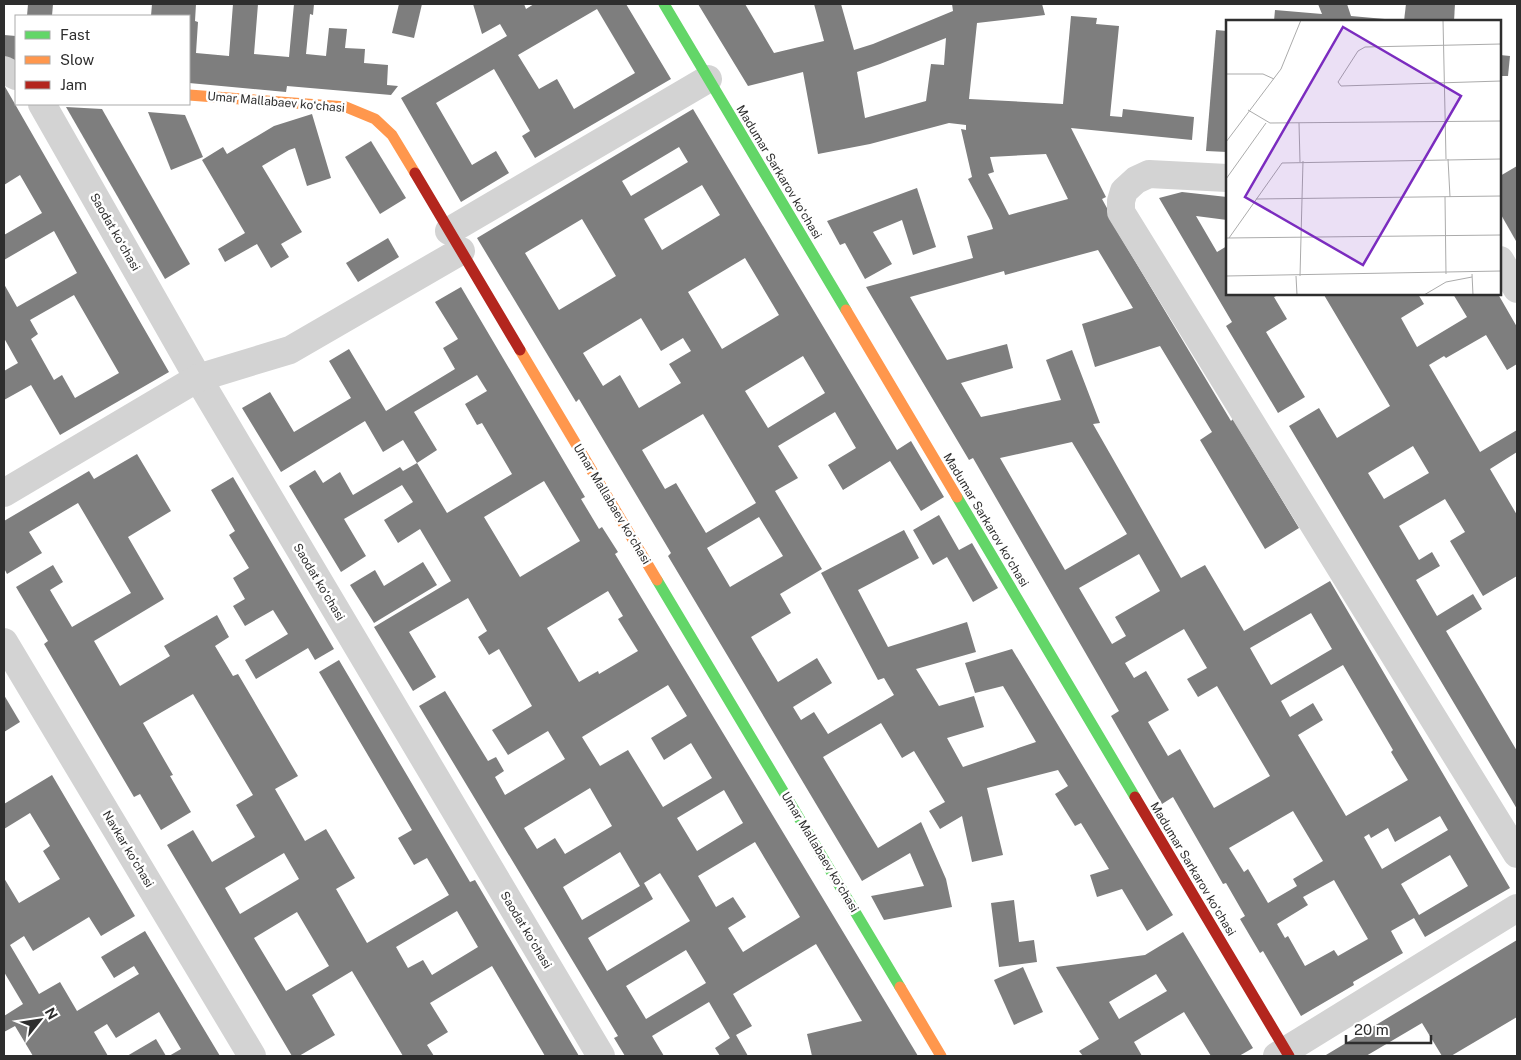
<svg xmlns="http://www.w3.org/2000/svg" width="1521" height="1060" font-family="'Public Sans',sans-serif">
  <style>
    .building { fill: #7e7e7e; fill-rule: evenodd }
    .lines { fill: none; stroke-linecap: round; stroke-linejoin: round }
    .street { stroke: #d3d3d3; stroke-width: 28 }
    .fast { stroke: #63d668; stroke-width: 11 }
    .slow { stroke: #ff974d; stroke-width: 11 }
    .jam { stroke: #b3261e; stroke-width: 11 }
    .labels { text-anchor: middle; stroke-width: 5; stroke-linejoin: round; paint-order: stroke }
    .street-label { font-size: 12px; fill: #2e2e2e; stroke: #fff }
    .inset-road { fill: none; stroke: #ababab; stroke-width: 1 }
    .view { fill: #7b2cbf; fill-opacity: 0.15; stroke: #7b2cbf; stroke-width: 2.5 }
    .inset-edge { fill: none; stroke: #2e2e2e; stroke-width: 2.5 }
  </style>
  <rect width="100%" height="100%" fill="#fff"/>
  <g class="building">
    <polygon points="28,4 53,4 52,16 27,16"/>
    <polygon points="152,4 196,4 195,21 198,22 196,53 229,56 233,4 258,4 254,54 289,57 294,4 314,4 313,15 310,14 306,54 326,56 329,28 347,29 345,48 365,49 364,63 388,65 387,85 398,86 391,95 287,86 286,92 189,83 189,16 151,16"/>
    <polygon points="399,4 422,4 414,38 392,33"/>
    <path d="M473 4H524L526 9 534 4H626L671 79 535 158 522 136 530 131 494 69 436 103 472 165 496 151 509 173 461 202 401 98 507 36 500 24 482 34ZM597 9 635 73 574 109 557 79 539 89 518 55Z"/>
    <path d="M698 4H745L774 53 824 41 814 4H841L854 50 873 44 953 11 952 4H1042L1045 15 977 23 969 99 1063 104 1071 16 1097 18 1096 24 1119 26 1110 116 1122 117 1123 109 1194 117 1192 140 1071 128 1106 197 1102 199 1113 219 1111 221 1231 421 1233 419 1299 528 1265 549 1200 440 1212 432 1160 346 1095 367 1082 324 1133 308 1098 250 1005 275 1004 271 910 297 947 360 1007 344 1013 368 961 383 981 417 1061 400 1046 360 1072 350 1100 423 1093 424 1181 578 1205 565 1244 631 1330 581 1510 888 1425 937 1414 918 1391 931 1403 953 1353 982 1354 985 1301 1016 1263 951 1260 953 1240 919 1245 916 1226 883 1223 884 1173 797 1162 804 1111 716 1119 711 973 458 969 460 866 287 973 258 967 236 993 229 990 220 968 179 972 177 961 129 966 130V125L949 123 870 144 818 154 803 72 748 86ZM946 38 944 65 931 64 926 101 865 118 857 72 880 64ZM1046 154 1068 199 1009 215 988 174 994 172 990 157ZM1072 442 1127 534 1065 570 1000 458ZM1139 554 1160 591 1115 617 1126 636 1112 644 1079 588ZM1311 613 1332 649 1271 685 1250 648ZM1184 629 1207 668 1187 679 1198 697 1217 686 1270 776 1214 808 1180 749 1168 756 1148 722 1169 710 1146 671 1134 678 1125 663ZM1343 665 1393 750 1391 752 1408 780 1346 816 1298 735 1323 720 1313 703 1290 717 1281 701ZM1293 811 1323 861 1293 879 1297 886 1268 903 1248 869 1244 872 1229 848ZM1440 816 1448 830 1382 869 1364 837 1369 834 1371 838 1388 828 1395 842ZM1450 855 1468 886 1419 915 1401 884ZM1334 880 1368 939 1338 956 1334 950 1305 966 1288 936 1285 938 1277 924 1308 905 1303 897Z"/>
    <polygon points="1318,4 1347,4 1351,16 1396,20 1396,21 1274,21 1275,10 1322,14"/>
    <polygon points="1406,4 1455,4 1454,21 1404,21"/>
    <polygon points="1216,30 1227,31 1227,152 1206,151"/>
    <polygon points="4,35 16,36 16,64 4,63"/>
    <polygon points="1500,55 1510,56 1508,76 1500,76"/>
    <path d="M4 85 169 372 60 435 31 385 4 400V371L18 363 4 338V284L17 307 77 273 54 231 4 260V235L42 213 20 175 4 185ZM74 295 119 373 75 398 62 375 54 380 31 339 38 334 30 320Z"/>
    <polygon points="66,107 102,109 190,264 165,279"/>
    <path d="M693 109 897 450 911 441 944 497 921 511 890 461 843 490 828 465 856 448 835 412 778 446 798 478 775 491 822 569 780 594 791 613 751 637 778 682 817 658 832 683 793 707 801 720 814 712 828 734 894 695 884 678 878 680 821 573 904 530 919 558 858 590 888 647 967 622 976 652 916 669 939 706 974 696 984 727 947 738 963 767 1036 742 1003 686 975 693 965 663 1012 649 1173 915 1147 931 1122 889 1097 897 1090 875 1109 869 1081 823 1075 826 1055 794 1068 786 1058 770 987 788 1003 855 972 862 962 816 940 829 929 811 945 802 914 751 902 758 881 723 823 757 878 848 921 822 946 879 952 907 884 920 871 896 924 886 910 853 862 881 668 556 671 553 579 399 576 402 477 238ZM679 147 688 162 631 196 622 181ZM702 185 720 215 662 250 644 219ZM582 219 616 276 559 310 525 253ZM745 258 779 315 722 349 688 292ZM641 318 661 351 683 338 691 351 669 364 681 383 639 408 620 375 603 386 583 353ZM803 356 825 393 768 428 745 391ZM703 414 756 503 706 533 676 483 665 489 642 450ZM759 517 783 556 730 587 707 548Z"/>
    <polygon points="148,112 185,115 203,157 171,170"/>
    <polygon points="312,114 331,178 307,186 295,148 289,150 262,166 302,232 281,244 289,257 271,268 257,244 225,262 218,249 245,233 202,160 223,147 227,154 274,126"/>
    <polygon points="371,141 406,198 380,214 345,157"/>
    <polygon points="1517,166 1517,240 1516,241 1500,213 1500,176"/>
    <polygon points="917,188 936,247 913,255 902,220 873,232 892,264 865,279 845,243 840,245 827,221"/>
    <polygon points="1182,192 1227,197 1227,220 1196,216 1217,252 1227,246 1227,294 1280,294 1274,297 1287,319 1266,332 1305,397 1278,413 1226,326 1232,322 1159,198"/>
    <polygon points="388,238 399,257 358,282 346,263"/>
    <path d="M461 287 585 497 581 499 599 529 602 527 618 552 615 554 918 1056H812L807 1034 862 1021 816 944 733 994 752 1026 736 1035 748 1056H720L715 1048 730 1038 709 1002 652 1036 664 1056H625L614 1038 618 1036 419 706 445 691 488 761 496 757 504 771 495 777 505 795 565 759 548 731 508 755 492 730 532 706 499 649 489 655 478 637 487 631 468 598 409 632 436 677 413 691 374 627 451 581 420 529 398 543 384 520 413 502 402 485 344 519 366 556 341 572 289 486 315 470 323 483 340 472 353 495 400 467 403 471 417 463 447 513 512 474 482 423 477 425 465 404 487 391 477 375 414 412 437 450 417 463 403 440 383 452 365 421 281 472 242 408 270 392 294 432 351 398 329 361 349 349 386 411 455 369 443 348 458 339 435 302ZM544 481 580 541 520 577 484 517ZM608 591 623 616 618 619 638 651 599 674 598 671 579 682 547 628ZM668 685 687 716 651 738 664 760 691 743 712 778 663 807 628 750 600 766 582 737ZM590 788 612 826 565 854 555 838 537 849 524 828ZM724 790 743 823 697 851 677 818ZM755 842 800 917 743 952 728 928 746 917 733 897 716 907 698 876ZM620 852 640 886 582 920 563 887ZM660 873 690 921 607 971 588 938 653 899 644 883ZM686 950 706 983 646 1019 626 986Z"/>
    <path d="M1325 294H1418L1424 304 1401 318 1417 347 1467 317 1453 294H1498L1517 327V364L1507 370 1486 335 1446 358 1444 356 1429 365 1480 452 1517 430V452L1490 469 1517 515V576L1483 596 1450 541 1465 532 1445 499 1399 526 1419 560 1432 552 1440 566 1416 580 1437 616 1473 594 1482 609 1446 631 1517 751V809L1289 426 1319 408 1337 438 1390 406 1324 295ZM1413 446 1429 473 1384 499 1368 473Z"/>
    <path d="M137 454 171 511 128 537 164 599 94 641 120 686 170 656 164 646 217 615 229 637 215 646 233 676 238 674 298 776 275 789 305 841 326 829 355 878 336 889 367 943 449 895 427 858 414 865 398 838 412 830 319 672 339 660 470 882 475 880 579 1056H545L492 966 430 1003 448 1032 427 1045 434 1056H403L352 971 312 995 335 1035 299 1056H292L167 845 193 830 212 862 255 837 236 805 253 795 193 694 143 723 173 775 170 776 191 812 161 830 140 794 134 797 44 644 48 641 16 587 53 565 63 582 50 590 72 627 131 593 78 503 29 532 42 553 7 574 4 568V521L89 471 94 479ZM284 853 299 879 240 914 225 888ZM457 911 478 947 432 975 423 960 408 968 396 947ZM297 912 329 966 286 991 254 938Z"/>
    <polygon points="233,477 334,649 315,660 308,648 256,679 245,660 288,634 273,610 245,626 233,606 245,599 233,578 249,568 229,535 235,531 211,490"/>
    <polygon points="939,515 959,550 972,543 998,588 973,602 947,557 933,565 913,530"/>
    <polygon points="423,562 437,585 374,623 350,585 375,570 384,586"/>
    <polygon points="4,695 20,722 4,732"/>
    <polygon points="52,775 135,916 101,936 89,917 33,951 24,936 10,945 39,994 60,982 77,1011 139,974 134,966 114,978 101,957 145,931 220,1056 169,1056 181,1049 159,1012 116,1038 107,1024 94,1032 108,1056 33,1056 15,1026 4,1032 4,1016 23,1004 4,972 4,878 19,903 60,879 43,851 50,846 30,813 4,829 4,804"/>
    <polygon points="1014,900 1019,942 1034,940 1037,962 999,967 991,903"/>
    <path d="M1183 932 1253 1048 1239 1056H1211L1184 1012 1134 1042 1142 1056H1083L1079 1051 1099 1039 1056 967 1145 955ZM1156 974 1167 991 1119 1019 1109 1002Z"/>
    <polygon points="1517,940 1517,1017 1451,1056 1442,1056 1422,1023 1366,1056 1327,1056 1326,1055"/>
    <polygon points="1023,967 1043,1012 1014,1025 994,980"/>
    <polygon points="156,1039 166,1056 127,1056"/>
  </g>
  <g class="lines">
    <g class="street">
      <polyline points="4,70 16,76"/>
      <polyline points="42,104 198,378 601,1056"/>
      <polyline points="1227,178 1149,174 1136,180 1124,191 1121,201 1121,212 1517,854"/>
      <polyline points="449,231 708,79"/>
      <polyline points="1500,260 1517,289"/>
      <polyline points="4,493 198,378 290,350 461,251"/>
      <polyline points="4,642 252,1056"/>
      <polyline points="1277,1056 1517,908"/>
    </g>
    <g class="fast">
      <polyline points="664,4 846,310"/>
      <polyline points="957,497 1135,797"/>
      <polyline points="657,580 900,987"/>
    </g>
    <g class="slow">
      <polyline points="189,95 346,107 375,119 392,135 415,173"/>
      <polyline points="846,310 957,497"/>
      <polyline points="520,350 657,580"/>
      <polyline points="900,987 941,1056"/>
    </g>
    <g class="jam">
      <polyline points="415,173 520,350"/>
      <polyline points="1135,797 1289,1056"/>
    </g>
  </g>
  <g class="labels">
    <g class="street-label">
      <text transform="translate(276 102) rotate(5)" y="4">Umar Mallabaev koʻchasi</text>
      <text transform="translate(779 172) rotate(59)" y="4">Madumar Sarkarov koʻchasi</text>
      <text transform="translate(115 232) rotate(60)" y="4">Saodat koʻchasi</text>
      <text transform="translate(612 504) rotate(59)" y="4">Umar Mallabaev koʻchasi</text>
      <text transform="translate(986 520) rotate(59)" y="4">Madumar Sarkarov koʻchasi</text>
      <text transform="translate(319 582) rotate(59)" y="4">Saodat koʻchasi</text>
      <text transform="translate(128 849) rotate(59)" y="4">Navkar koʻchasi</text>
      <text transform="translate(820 852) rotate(59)" y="4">Umar Mallabaev koʻchasi</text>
      <text transform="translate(1193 869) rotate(59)" y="4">Madumar Sarkarov koʻchasi</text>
      <text transform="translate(526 930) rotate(59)" y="4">Saodat koʻchasi</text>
    </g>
  </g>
  <g transform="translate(1226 20)">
    <rect width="275" height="275" fill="#fff"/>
    <path class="inset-road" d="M217 0 220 139M275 24 139 27 132 31 112 62 115 66 275 61M0 54H37L48 59M22 90 44 103 275 101M73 103 74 142M0 122 55 49 75 0M222 139 224 177M0 159 40 103M219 177 220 254M30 179 275 176M1 218 275 215M3 218 56 143 275 139M246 254 247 275M0 256 275 251M70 256 71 275M74 256 77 141M198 275 220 262 246 257"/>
    <path class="view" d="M117 7 235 76 137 245 19 177Z"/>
    <rect width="275" height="275" class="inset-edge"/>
  </g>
  <rect width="1521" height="1060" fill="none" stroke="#2e2e2e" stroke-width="10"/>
  <rect x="15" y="15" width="175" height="90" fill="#ffffff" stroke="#ababab"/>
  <rect x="25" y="31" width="25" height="8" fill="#63d668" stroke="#ababab"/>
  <text x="60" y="40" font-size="15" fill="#2e2e2e">Fast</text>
  <rect x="25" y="56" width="25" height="8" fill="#ff974d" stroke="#ababab"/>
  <text x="60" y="65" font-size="15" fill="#2e2e2e">Slow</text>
  <rect x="25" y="81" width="25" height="8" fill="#b3261e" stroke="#ababab"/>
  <text x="60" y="90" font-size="15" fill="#2e2e2e">Jam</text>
  <g transform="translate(40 1020) rotate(60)" stroke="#ffffff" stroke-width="4" paint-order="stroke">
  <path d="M0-4L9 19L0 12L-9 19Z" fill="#2e2e2e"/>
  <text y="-8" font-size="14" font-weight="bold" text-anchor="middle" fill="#2e2e2e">N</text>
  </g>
  <path d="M1346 1035v8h85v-8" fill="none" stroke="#2e2e2e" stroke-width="2.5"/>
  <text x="1354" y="1035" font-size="15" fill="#2e2e2e" stroke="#ffffff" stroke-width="4" paint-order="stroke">20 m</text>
</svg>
